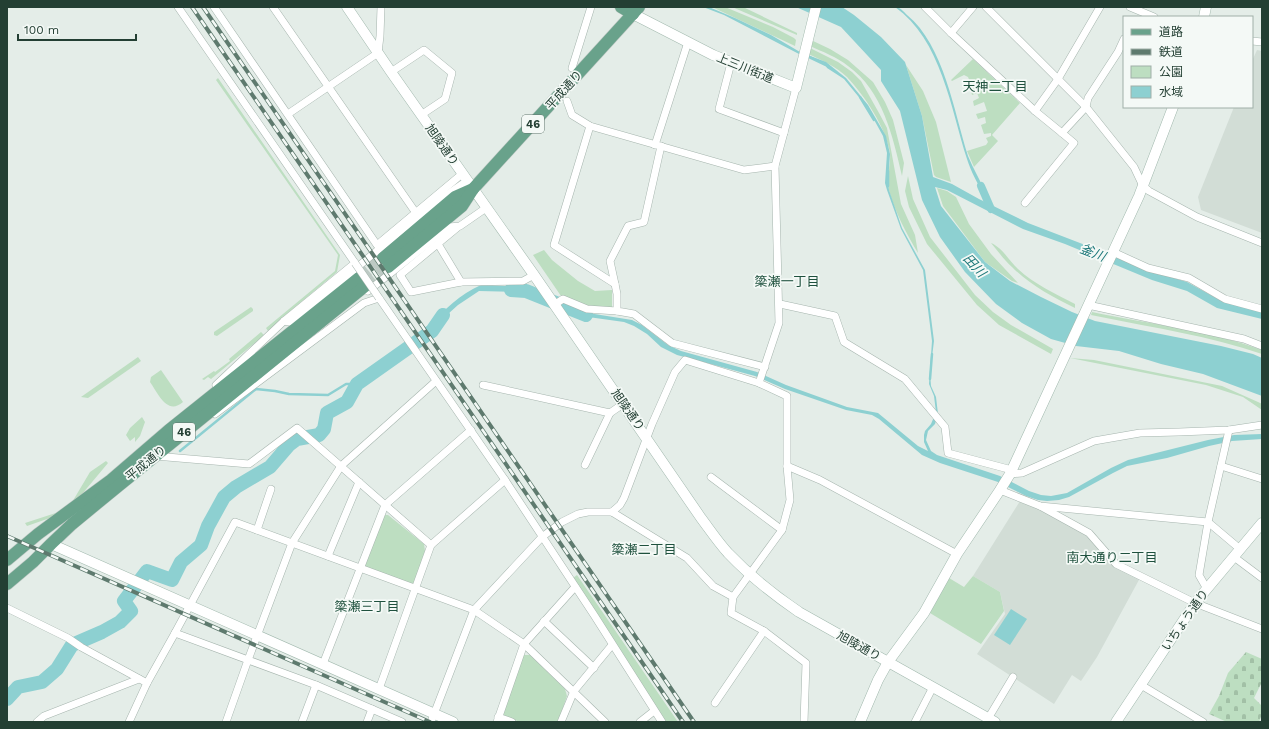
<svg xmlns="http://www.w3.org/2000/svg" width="1269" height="729" font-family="'Work Sans','Noto Sans JP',sans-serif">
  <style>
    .built { fill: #d2ddd6 }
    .green { fill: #bddec1 }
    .cemetery { fill: url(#cemetery-stones) }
    .water { fill: #8dd0d1 }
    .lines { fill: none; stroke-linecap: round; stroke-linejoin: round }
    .stream { stroke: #8dd0d1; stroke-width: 2.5 }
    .canal { stroke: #8dd0d1; stroke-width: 8 }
    .river { stroke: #8dd0d1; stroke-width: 14 }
    .primary-tunnel { stroke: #bdcac4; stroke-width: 12; stroke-dasharray: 12 6; stroke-linecap: butt }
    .street-casing { stroke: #a6b5ae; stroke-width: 8 }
    .secondary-casing { stroke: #a2b9ae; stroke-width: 11 }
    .primary-casing { stroke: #c1c9c6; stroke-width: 13 }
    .street { stroke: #fff; stroke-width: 7 }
    .secondary { stroke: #fff; stroke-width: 10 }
    .primary { stroke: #69a28b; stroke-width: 12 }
    .rail-casing { stroke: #5e7a6e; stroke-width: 4 }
    .rail { stroke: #f4f9f6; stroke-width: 2.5; stroke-dasharray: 8; stroke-linecap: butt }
    .street-bridge-casing { stroke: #a6b5ae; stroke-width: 8; stroke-linecap: butt }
    .street-bridge { stroke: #fff; stroke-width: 7 }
    .labels { text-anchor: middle; stroke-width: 3.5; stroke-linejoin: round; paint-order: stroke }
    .shield { fill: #f4f9f6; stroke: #62776e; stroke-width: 1 }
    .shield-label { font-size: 11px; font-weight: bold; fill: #233f33 }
    .street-label { font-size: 12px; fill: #233f33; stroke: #f4f9f6 }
    .neighbourhood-label { font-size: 13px; fill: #1f513e; stroke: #f4f9f6 }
    .water-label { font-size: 13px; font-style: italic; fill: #1d787a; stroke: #f4f9f6 }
  </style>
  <defs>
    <pattern id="cemetery-stones" width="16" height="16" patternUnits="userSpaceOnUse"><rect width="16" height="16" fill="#bddec1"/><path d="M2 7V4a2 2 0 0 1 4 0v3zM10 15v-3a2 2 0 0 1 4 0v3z" fill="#a2c0a6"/></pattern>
  </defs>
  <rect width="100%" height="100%" fill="#e4ede8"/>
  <g class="built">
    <polygon points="1257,50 1262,51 1262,233 1201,210 1198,197 1234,107 1252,107 1252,61"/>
    <polygon points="1020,501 1037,508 1086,535 1112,565 1140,578 1097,657 1081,681 1072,675 1054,704 977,654 1005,614 1000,592 973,576"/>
  </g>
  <g class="green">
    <polygon points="712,7 725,7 773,27 794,38 796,40 795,46"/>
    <polygon points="732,7 743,7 797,33 797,35"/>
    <path d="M811 40 830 49 848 60 873 82 885 102 893 120 904 163 902 176C893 137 883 91 848 66 837 57 823 52 810 46Z"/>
    <path d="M810 48 838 62 852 72 861 81 879 113 887 128 901 204 915 235 918 253C906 233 895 212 889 190 886 178 891 165 890 153 886 128 865 96 847 77 838 68 820 59 808 54Z"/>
    <polygon points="973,59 1020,103 992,135 998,141 974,167 967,151 986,145 988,142 986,138 991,136 991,133 984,134 981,125 986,123 985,117 978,119 976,114 987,111 984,102 974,106 973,101 979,98 977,93 972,95 970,86 975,84 975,81 970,82 968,77 964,75 952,81 951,80"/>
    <polygon points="906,65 923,91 936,122 951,182 936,177 934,175 922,116"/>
    <polygon points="218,78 340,255 337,272 282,318 268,331 266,328 335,271 338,255 216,80"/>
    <polygon points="908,176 913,199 930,237 975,295 993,312 1011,325 1053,349 1051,354 999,325 977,305 927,244 909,207 905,191"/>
    <polygon points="937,188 947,191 956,197 969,224 991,254 1018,283 1012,281 985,262 943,206"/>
    <path d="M991 243C1003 248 1009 261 1018 269 1034 284 1056 294 1075 304V308C1052 297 1030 285 1012 267 1004 260 998 251 991 243Z"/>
    <polygon points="544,250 552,260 578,281 595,291 612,290 612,308 587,306 561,296 533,255"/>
    <polygon points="251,307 253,309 253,311 217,336 214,335 214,332"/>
    <path d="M1092 312C1149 324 1207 330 1262 350V354C1210 336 1155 328 1101 317L1091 315Z"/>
    <polygon points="261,332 264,335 261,338 211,379 208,377 204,380 202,379 214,371 215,372 230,361 229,359"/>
    <polygon points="138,357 141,361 88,398 81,397"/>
    <polygon points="1070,358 1094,360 1222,386 1258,402 1262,404 1262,410 1243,397 1206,385"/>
    <path d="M161 370 183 402C167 416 158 393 150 382L151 377Z"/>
    <polygon points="142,417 145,422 140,436 135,442 135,437 130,441 126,435 130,428"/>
    <polygon points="106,461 108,463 67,512 27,526 25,523 68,509 90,472"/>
    <polygon points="383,515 388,515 424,544 425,551 414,583 408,585 365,568 364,564"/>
    <polygon points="577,575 678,722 666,722 633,673 573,578"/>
    <polygon points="973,576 1000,592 1004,611 981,644 930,613 949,578 964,587"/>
    <polygon points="522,655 530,655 565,689 567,696 558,722 520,722 504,716 502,711"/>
  </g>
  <polygon class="cemetery" points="1246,652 1262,659 1262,682 1254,698 1262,706 1262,714 1259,722 1227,722 1209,714 1219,696 1228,673"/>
  <g class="water">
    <polygon points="703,7 709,7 735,18 771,35 800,52 826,62 846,78 868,105 886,136 890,154 888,183 889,190 902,228 925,270 934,341 930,373 931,386 936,397 938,414 935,424 928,431 926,440 931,451 937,455 1000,476 1029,491 1041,495 1051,496 1067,493 1111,468 1128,460 1208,440 1234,435 1262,434 1262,439 1232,441 1209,446 1167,458 1127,466 1113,473 1069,497 1059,500 1047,501 1038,500 1026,496 998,482 940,463 922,455 879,419 872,415 846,410 785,389 755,376 677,355 661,347 647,334 634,326 624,322 581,316 571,313 566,306 582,312 632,320 642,325 668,345 681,351 757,372 786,385 847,407 878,413 918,446 928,451 924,442 924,435 925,431 931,424 936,412 934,396 929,384 932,341 923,270 901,229 887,190 885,183 887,153 883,136 867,107 844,79 827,68 824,63 799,54 724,15"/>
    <polygon points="796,7 842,7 854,15 881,37 905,62 922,116 933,177 952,184 979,199 1028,223 1158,273 1187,282 1218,299 1262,312 1262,319 1217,308 1187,291 1152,280 1065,244 1023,229 947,190 935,187 941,206 985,262 1010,281 1041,297 1072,312 1095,321 1221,346 1253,354 1262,358 1262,396 1203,374 1161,364 1119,351 1076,346 1051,339 1022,323 996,304 965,272 940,237 922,200 900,111 881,81 881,70 841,27"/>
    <path d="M895 7C900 7 903 11 907 15 944 45 954 112 968 156 973 169 981 181 986 194L984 195C978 184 971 172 967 159 951 109 941 39 895 7Z"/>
    <path d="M481 285 505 286 527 289 534 298 520 292 479 291 458 305 448 314 433 332 429 327C444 310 460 294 481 285Z"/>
    <polygon points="1011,609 1027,619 1010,645 994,635"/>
  </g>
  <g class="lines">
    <g class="stream">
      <polyline points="807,56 828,66"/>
      <polyline points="860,97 874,120"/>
      <polyline points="888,186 888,171"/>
      <polyline points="930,379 932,354"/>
      <polyline points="180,451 256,389 275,391 289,394 328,395 346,384 357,384"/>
    </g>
    <polyline class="canal" points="981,186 991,209"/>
    <g class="river">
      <polyline points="511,290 526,291 586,315"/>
      <polyline points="7,699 18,687 42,682 57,669 72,645 102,632 120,622 131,611 124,601 147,571 172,580 181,562 201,545 208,526 224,497 236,487 270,467 289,445 297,439 319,435 324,429 327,413 347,402 357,384 432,331 443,315"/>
    </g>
    <g class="primary-tunnel">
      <polyline points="359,278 383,258"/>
      <polyline points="365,286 388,267"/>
    </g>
    <defs>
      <g id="street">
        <polyline points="178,7 355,263 284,321 216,385"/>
        <polyline points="214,7 377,245 462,174"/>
        <polyline points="273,7 416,213"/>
        <polyline points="925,7 951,33 1035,111"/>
        <polyline points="986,7 1086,107 1134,167 1143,186 1149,191 1197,217 1262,243"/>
        <polyline points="1100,7 1058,79 1035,111 1062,133 1086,107 1088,98 1118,52 1124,39"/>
        <polyline points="1130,7 1154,17"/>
        <polyline points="951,33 973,7"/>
        <polyline points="1252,41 1262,42"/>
        <polyline points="731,63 719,109 784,133"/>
        <polyline points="572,68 591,7"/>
        <polyline points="391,72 424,50 452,73 445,99 421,115"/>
        <polyline points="796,88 775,166 779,323 759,383 787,396 787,466 790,500 782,530 733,597 731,613 764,631 806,663 804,722"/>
        <polyline points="567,101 572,115 590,126 744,170 775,166"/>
        <polyline points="288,114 378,53 380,36 381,7"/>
        <polyline points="590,126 554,245 615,284 617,294 617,311 634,314 672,343 765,367"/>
        <polyline points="655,145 688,42"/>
        <polyline points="1025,203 1074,143 1062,133"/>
        <polyline points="458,227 400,275 411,292 461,282 523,281 534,275"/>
        <polyline points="438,244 461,282"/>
        <polyline points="1113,252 1148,268 1189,278 1225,299 1262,309"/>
        <polyline points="615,284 610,261 628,226 644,222 661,146"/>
        <polyline points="368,291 449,227 460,226 486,208"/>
        <polyline points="780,304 835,316 844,342 905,379 945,427 948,453 1012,470"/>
        <polyline points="554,305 563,299 587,309 617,311"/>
        <polyline points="1088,305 1244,339 1262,346"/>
        <polyline points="284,321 289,322 295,319 432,205 467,181"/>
        <polyline points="483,385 610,413 623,404"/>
        <polyline points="215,414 364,303 379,298 505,480 594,615 662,722"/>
        <polyline points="155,456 249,464 297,428 431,545"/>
        <polyline points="585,465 610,413"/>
        <polyline points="787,466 820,480 957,554"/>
        <polyline points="1221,466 1262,479"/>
        <polyline points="1010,474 1022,473 1094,441 1140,433 1179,432 1229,430 1262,425"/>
        <polyline points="711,477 782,530"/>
        <polyline points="1000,490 1040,506 1208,522 1240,549"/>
        <polyline points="1040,506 1089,533 1116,564 1195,603 1262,629"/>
        <polyline points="612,512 620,505 624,498 652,424 675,372 685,360 759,383"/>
        <polyline points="257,530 271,489"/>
        <polyline points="328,556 359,482"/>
        <polyline points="1234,557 1262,578"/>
        <polyline points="1207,589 1199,575 1208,522 1229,430"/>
        <polyline points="7,608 68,638 81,647 147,683"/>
        <polyline points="544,621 594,668"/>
        <polyline points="175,633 316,685 402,722"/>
        <polyline points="323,664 385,505 471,430"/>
        <polyline points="1141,685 1203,722"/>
        <polyline points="379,689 431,545 505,480"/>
        <polyline points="715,703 764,631"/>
        <polyline points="498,717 512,722"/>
        <polyline points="37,722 44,716 139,679"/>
        <polyline points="129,722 147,683 175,633 235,522 474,610 524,644 605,722"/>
        <polyline points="226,722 248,660 292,543 341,466 436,381"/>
        <polyline points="302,722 316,685"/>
        <polyline points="367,722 372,709"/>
        <polyline points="431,722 474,610 542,537 562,522 578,514 588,512 612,512 687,558 713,586 733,597"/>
        <polyline points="497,722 524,644 575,587"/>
        <polyline points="561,722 574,691 612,645"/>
        <polyline points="640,722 654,711"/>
        <polyline points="915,722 933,687"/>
        <polyline points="986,722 1013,677"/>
      </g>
      <g id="secondary">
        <path d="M347 7 391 72 534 275 701 518C710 530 718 542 728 553 749 575 774 595 799 612L995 722"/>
        <polyline points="633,14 713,55 796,88 816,7"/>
        <polyline points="1204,17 1206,7"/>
        <polyline points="51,544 453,722"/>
        <polyline points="860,722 878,680 888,662 924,613 957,554 1000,490 1010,474 1139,196 1173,107"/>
        <polyline points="1116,722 1195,603 1262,523"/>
      </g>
      <g id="primary">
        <polyline points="621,7 633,14"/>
        <polyline points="383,258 455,197 473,189"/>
        <polyline points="388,267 462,206 473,189 639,7"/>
        <polyline points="7,560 38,534 111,480 169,430 359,278"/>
        <polyline points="7,584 33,562 51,544 72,524 117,487 365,286"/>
      </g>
    </defs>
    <use href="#street" class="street-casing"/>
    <use href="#secondary" class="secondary-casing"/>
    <use href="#primary" class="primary-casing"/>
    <use href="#street" class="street"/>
    <use href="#secondary" class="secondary"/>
    <use href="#primary" class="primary"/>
    <defs>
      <g id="rail">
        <polyline points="192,7 683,722"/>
        <polyline points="203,7 694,722"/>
        <polyline points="7,536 430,722"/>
      </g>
    </defs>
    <use href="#rail" class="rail-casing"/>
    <use href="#rail" class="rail"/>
    <defs>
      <polyline id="street-bridge" points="355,263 379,298"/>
    </defs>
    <use href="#street-bridge" class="street-bridge-casing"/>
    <use href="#street-bridge" class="street-bridge"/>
  </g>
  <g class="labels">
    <g class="shield">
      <rect x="522" y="115" width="22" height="18" rx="3"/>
      <rect x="173" y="423" width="22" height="18" rx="3"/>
    </g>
    <g class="shield-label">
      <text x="533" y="128">46</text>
      <text x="184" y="436">46</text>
    </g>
    <g class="street-label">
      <text transform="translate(745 68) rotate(22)" y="4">上三川街道</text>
      <text transform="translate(564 90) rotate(-48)" y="4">平成通り</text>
      <text transform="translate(442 145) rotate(55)" y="4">旭陵通り</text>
      <text transform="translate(628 410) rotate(55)" y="4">旭陵通り</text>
      <text transform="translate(146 463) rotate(-39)" y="4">平成通り</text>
      <text transform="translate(1185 620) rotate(-55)" y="4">いちょう通り</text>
      <text transform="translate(859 646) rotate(29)" y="4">旭陵通り</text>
    </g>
    <g class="neighbourhood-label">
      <text x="995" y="91">天神二丁目</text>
      <text x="787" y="286">簗瀬一丁目</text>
      <text x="644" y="554">簗瀬二丁目</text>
      <text x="1112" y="562">南大通り二丁目</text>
      <text x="367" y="611">簗瀬三丁目</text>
    </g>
    <g class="water-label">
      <text transform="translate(1093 252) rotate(21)" y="5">釜川</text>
      <text transform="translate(975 265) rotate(47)" y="5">田川</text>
    </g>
  </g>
  <rect width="1269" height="729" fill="none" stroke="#233f33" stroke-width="16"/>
  <rect x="1123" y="16" width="130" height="92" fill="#f4f9f6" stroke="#a0afa8"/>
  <rect x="1131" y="29" width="20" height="6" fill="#69a28b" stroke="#a0afa8"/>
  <text x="1159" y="36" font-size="12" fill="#233f33">道路</text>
  <rect x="1131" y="49" width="20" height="6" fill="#5e7a6e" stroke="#a0afa8"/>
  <text x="1159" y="56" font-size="12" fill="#233f33">鉄道</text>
  <rect x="1131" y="66" width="20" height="12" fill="#bddec1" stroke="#a0afa8"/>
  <text x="1159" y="76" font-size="12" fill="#233f33">公園</text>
  <rect x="1131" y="86" width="20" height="12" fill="#8dd0d1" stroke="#a0afa8"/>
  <text x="1159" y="96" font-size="12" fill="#233f33">水域</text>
  <path d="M18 34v6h118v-6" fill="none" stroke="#233f33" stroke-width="2"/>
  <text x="24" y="34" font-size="12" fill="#233f33" stroke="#f4f9f6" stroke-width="3" paint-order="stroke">100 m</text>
</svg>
